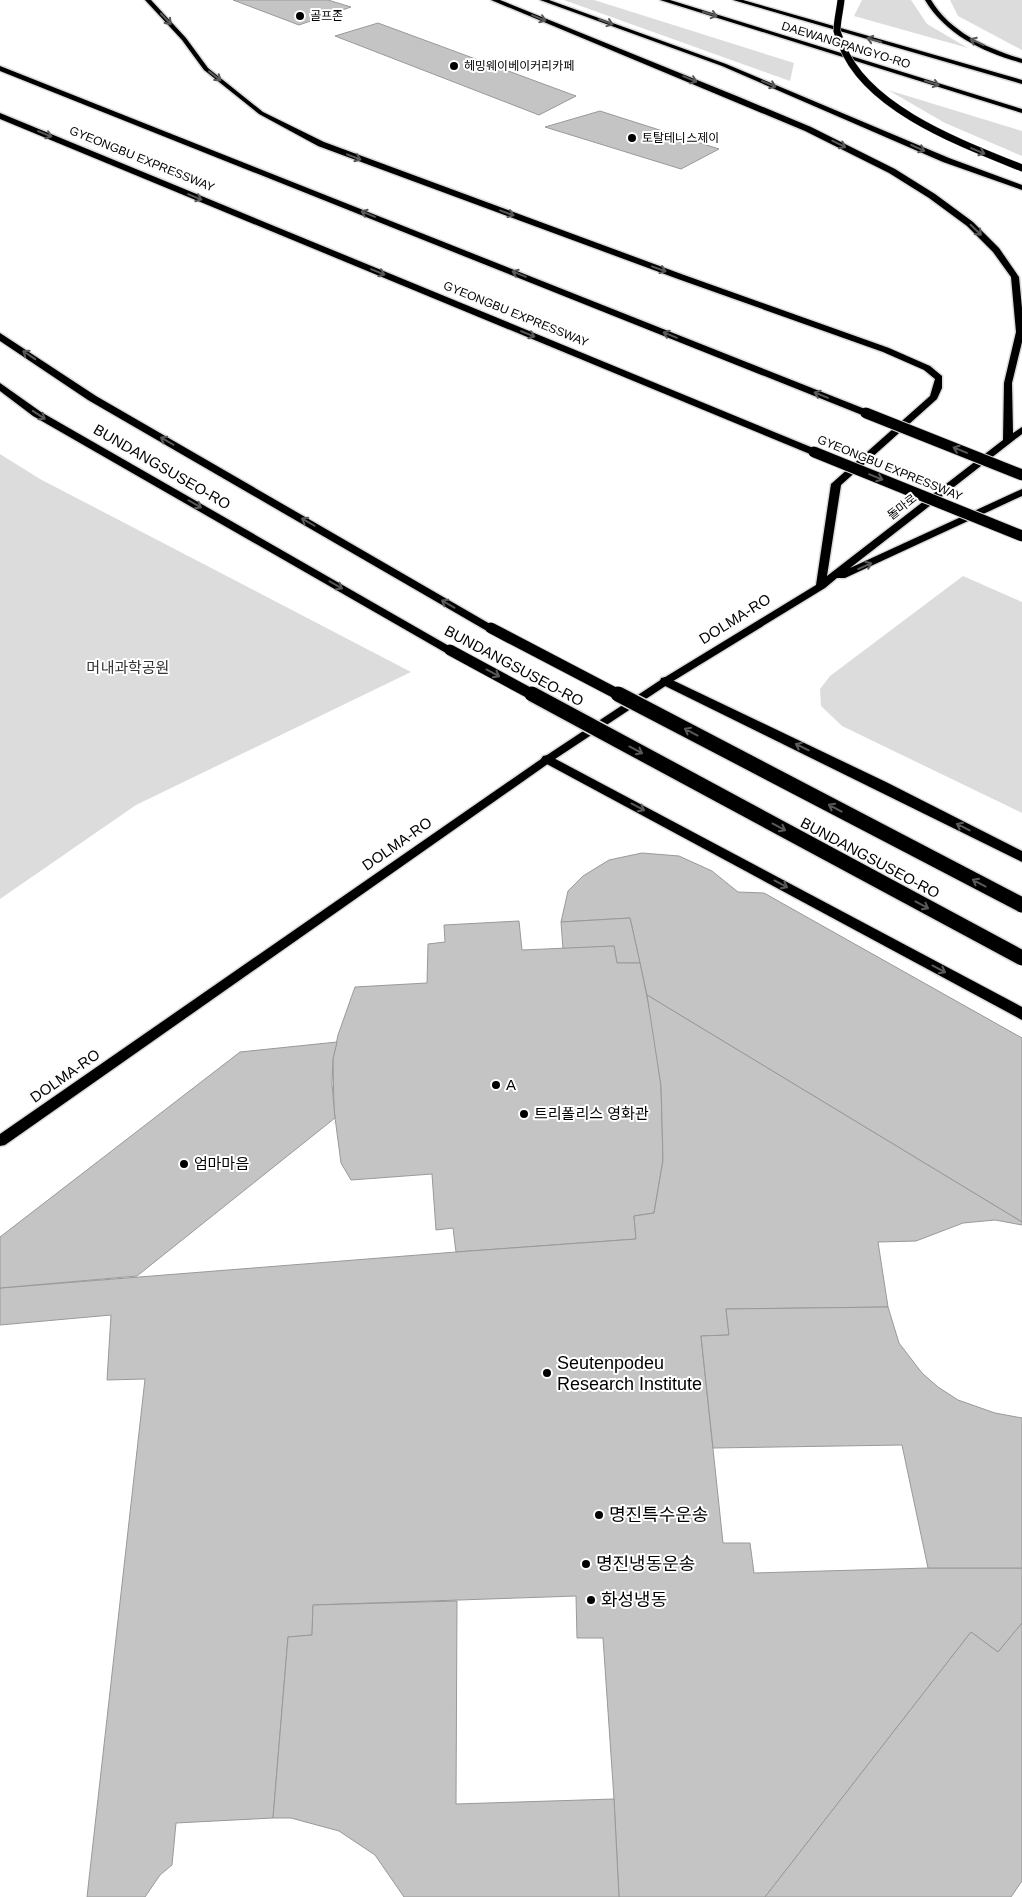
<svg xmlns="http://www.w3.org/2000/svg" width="1022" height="1897" font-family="Helvetica,'Noto Sans KR',sans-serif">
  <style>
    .green { fill: #dcdcdc }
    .building { fill: #c4c4c4; stroke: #999 }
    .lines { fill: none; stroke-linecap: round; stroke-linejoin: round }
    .major-casing { stroke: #dbdbdb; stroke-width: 3 }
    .highway-casing { stroke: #dbdbdb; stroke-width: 3 }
    .major { fill: #000; fill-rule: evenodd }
    .highway { fill: #000; fill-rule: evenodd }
    .major-bridge-casing { stroke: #dbdbdb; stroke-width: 8; stroke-linecap: butt }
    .highway-bridge-far1-casing { stroke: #dbdbdb; stroke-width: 13; stroke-linecap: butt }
    .highway-bridge-casing { stroke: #dbdbdb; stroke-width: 18; stroke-linecap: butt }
    .major-bridge { stroke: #000; stroke-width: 7 }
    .highway-bridge-far1 { stroke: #000; stroke-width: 11 }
    .highway-bridge { stroke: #000; stroke-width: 15 }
    .oneway { stroke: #595959 }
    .poi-dot { fill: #000; stroke: #fff; stroke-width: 2 }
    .labels { text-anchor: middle; stroke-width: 4; stroke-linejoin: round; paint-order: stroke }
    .far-poi-label { font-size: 12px; fill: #000; stroke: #fff; text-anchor: start }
    .far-street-label { font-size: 12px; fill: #000; stroke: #fff }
    .street-label { font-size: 15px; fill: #000; stroke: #fff }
    .park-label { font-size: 15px; fill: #333; stroke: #fff }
    .poi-label { font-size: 15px; fill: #000; stroke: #fff; text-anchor: start }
    .near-poi-label { font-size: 18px; fill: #000; stroke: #fff; text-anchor: start }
  </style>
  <rect width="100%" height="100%" fill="#fff"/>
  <g class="green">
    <polygon points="564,0 594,0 794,63 790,81"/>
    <polygon points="862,0 911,0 927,24 968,48 854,16"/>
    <polygon points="950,0 1022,0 1022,50 958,16"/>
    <polygon points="888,90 1022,131 1022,156 945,123"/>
    <polygon points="0,454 40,479 411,672 136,805 0,899"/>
    <polygon points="963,576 1022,602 1022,813 842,726 821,706 820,689 830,676"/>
  </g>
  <g class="building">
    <polygon points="233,0 328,0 351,7 299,25"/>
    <polygon points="378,23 576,96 539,115 335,36"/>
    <polygon points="600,111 719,149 681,169 545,127"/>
    <polygon points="642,853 679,856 712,871 738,892 764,893 1022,1038 1022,1222 647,995 630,918 561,922 568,891 583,876 609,860"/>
    <polygon points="630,918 640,963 617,963 614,946 563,949 561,922"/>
    <polygon points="519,921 522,950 614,946 617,963 640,963 653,1026 661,1086 663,1160 654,1213 634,1216 636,1239 456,1252 453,1228 436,1230 432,1174 351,1180 341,1163 334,1110 333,1059 338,1035 355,987 427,983 428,944 445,942 444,925"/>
    <polygon points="647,995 1022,1222 1022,1225 995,1220 963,1223 916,1241 878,1242 888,1307 726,1309 729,1335 701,1336 723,1543 750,1543 754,1573 928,1568 1022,1568 1022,1623 998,1652 971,1632 765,1897 619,1897 614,1799 603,1638 577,1638 576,1596 313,1605 312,1635 288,1637 273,1818 176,1823 172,1865 160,1875 145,1897 87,1897 145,1379 107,1380 111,1315 0,1325 0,1288 456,1252 636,1239 634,1216 654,1213 663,1160 661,1086"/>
    <polygon points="337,1042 333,1059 332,1084 335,1118 137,1276 0,1288 0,1237 240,1052"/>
    <polygon points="888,1307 899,1343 922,1373 938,1387 958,1400 995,1413 1022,1418 1022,1568 928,1568 902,1445 713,1448 701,1336 729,1335 726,1309"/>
    <polygon points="457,1601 456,1804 614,1799 619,1897 404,1897 375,1855 339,1831 291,1818 273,1818 288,1637 312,1635 313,1605"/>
    <polygon points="1022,1623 1022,1881 1011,1897 765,1897 971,1632 998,1652"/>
  </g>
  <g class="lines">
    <defs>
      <g id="major">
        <polygon points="145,0 151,0 186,38 208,68 263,112 324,142 684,275 889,348 930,366 942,376 942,388 937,399 841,485 827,576 1003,440 1004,383 1016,332 1011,277 993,252 967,226 929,198 889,173 805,131 491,0 500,0 739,97 811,127 895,169 935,194 973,222 999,248 1019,277 1022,308 1022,342 1012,383 1013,433 1022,427 1022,434 850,568 1022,489 1022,496 845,578 837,578 825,588 670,683 552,761 5,1145 0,1146 0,1134 544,757 662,679 816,585 831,484 930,396 935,379 924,370 883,352 678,279 318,146 259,114 204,70 182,40"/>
        <polygon points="540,0 549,0 726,64 949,158 1022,185 1022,190 943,162 722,66"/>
        <polygon points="660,0 670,0 1022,109 1022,113"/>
        <polygon points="733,0 743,0 1022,80 1022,84"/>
        <path d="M925 0H931C951 33 987 48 1022 59V63C983 52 946 35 925 0Z"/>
      </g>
      <g id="highway">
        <polygon points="0,66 870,411 871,413 866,416 862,415 0,71"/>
        <polygon points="0,113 818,450 820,452 818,454 810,454 0,119"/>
        <polygon points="0,333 96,396 497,628 495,631 487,631 88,400 0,341"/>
        <polygon points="0,383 41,412 456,650 450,654 446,653 33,416 0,391"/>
        <polygon points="666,677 886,782 1022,851 1022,862 661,684 660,681 661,678"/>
        <polygon points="548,755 1022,1007 1022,1020 543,762 541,759 543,756"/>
      </g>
    </defs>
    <use href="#major" class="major-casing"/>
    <use href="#highway" class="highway-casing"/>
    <use href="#major" class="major"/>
    <use href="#highway" class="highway"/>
    <defs>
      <path id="major-bridge" d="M841 0C840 10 837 21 837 31 838 35 841 41 842 45 866 109 963 144 1022 168"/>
      <g id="highway-bridge-far1">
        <polyline points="866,413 1022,475"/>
        <polyline points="814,452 1022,536"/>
        <polyline points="491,628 621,696"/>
        <polyline points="450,650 535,696"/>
      </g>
      <g id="highway-bridge">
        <polyline points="532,694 1022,958"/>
        <polyline points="618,694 1022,905"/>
      </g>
    </defs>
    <use href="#major-bridge" class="major-bridge-casing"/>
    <use href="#highway-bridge-far1" class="highway-bridge-far1-casing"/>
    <use href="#highway-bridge" class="highway-bridge-casing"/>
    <use href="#major-bridge" class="major-bridge"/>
    <use href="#highway-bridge-far1" class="highway-bridge-far1"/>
    <use href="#highway-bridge" class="highway-bridge"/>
  </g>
  <defs><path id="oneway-shaft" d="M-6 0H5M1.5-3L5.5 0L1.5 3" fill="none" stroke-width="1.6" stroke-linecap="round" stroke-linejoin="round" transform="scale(1.25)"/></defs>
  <g class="oneway">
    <use href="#oneway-shaft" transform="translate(710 14) rotate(17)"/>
    <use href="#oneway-shaft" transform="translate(539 18) rotate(22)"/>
    <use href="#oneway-shaft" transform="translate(166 19) rotate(47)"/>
    <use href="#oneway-shaft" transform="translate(606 22) rotate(20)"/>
    <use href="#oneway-shaft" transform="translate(874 40) rotate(-164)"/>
    <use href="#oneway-shaft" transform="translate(977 42) rotate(-156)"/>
    <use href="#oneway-shaft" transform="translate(215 76) rotate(38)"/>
    <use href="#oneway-shaft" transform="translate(690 79) rotate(22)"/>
    <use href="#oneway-shaft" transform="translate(932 83) rotate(17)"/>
    <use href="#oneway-shaft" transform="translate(769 84) rotate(23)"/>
    <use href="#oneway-shaft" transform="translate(45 134) rotate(22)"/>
    <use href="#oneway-shaft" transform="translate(839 144) rotate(26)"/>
    <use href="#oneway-shaft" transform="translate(918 148) rotate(24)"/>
    <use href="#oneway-shaft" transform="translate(978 151) rotate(22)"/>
    <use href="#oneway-shaft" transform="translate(354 157) rotate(21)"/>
    <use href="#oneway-shaft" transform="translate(195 197) rotate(22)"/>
    <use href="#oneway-shaft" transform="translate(507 213) rotate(20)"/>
    <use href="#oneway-shaft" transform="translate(368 214) rotate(-158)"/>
    <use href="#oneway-shaft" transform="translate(976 230) rotate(44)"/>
    <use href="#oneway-shaft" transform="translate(659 269) rotate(20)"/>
    <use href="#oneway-shaft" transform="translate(378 272) rotate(22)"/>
    <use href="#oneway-shaft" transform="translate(519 274) rotate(-158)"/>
    <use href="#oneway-shaft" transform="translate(528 334) rotate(22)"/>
    <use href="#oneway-shaft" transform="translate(670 335) rotate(-158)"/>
    <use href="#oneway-shaft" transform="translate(29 355) rotate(-146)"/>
    <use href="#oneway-shaft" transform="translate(821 395) rotate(-158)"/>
    <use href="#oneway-shaft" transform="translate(39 415) rotate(33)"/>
    <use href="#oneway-shaft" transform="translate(167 441) rotate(-150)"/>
    <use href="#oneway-shaft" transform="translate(960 450) rotate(-158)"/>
    <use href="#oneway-shaft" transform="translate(876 477) rotate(22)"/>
    <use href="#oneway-shaft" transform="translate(195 504) rotate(30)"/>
    <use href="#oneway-shaft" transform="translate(308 522) rotate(-150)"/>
    <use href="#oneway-shaft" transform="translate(865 566) rotate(-24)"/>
    <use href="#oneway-shaft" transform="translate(336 585) rotate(30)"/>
    <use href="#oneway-shaft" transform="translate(448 604) rotate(-150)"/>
    <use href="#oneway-shaft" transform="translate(493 673) rotate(28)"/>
    <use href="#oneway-shaft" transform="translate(691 732) rotate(-152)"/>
    <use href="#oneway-shaft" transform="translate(802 747) rotate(-154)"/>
    <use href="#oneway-shaft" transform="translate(636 750) rotate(28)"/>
    <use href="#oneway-shaft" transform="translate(638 807) rotate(28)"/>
    <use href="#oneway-shaft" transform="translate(835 808) rotate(-152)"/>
    <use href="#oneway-shaft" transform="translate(779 827) rotate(28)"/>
    <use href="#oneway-shaft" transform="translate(963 827) rotate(-153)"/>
    <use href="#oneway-shaft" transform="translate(979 883) rotate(-152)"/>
    <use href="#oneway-shaft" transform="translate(781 884) rotate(28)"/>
    <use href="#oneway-shaft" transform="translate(922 905) rotate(28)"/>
    <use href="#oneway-shaft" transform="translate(939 969) rotate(28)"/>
  </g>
  <g class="poi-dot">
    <circle cx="300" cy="16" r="5"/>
    <circle cx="454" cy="66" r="5"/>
    <circle cx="632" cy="138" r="5"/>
    <circle cx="496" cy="1085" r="5"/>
    <circle cx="524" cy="1114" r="5"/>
    <circle cx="184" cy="1164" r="5"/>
    <circle cx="547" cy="1373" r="5"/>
    <circle cx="599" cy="1515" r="5"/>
    <circle cx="586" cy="1564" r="5"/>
    <circle cx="591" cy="1600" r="5"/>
  </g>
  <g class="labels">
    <g class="far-poi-label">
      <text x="310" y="20">골프존</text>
      <text x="464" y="70">헤밍웨이베이커리카페</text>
      <text x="642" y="142">토탈테니스제이</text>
    </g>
    <g class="far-street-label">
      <text transform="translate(846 45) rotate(17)" y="4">DAEWANGPANGYO-RO</text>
      <text transform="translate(142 159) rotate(22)" y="4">GYEONGBU EXPRESSWAY</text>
      <text transform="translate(516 314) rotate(22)" y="4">GYEONGBU EXPRESSWAY</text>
      <text transform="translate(890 468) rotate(22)" y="4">GYEONGBU EXPRESSWAY</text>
      <text transform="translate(902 507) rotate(-38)" y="4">돌마로</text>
    </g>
    <g class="street-label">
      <text transform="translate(162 467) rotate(30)" y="5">BUNDANGSUSEO-RO</text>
      <text transform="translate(735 619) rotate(-32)" y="5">DOLMA-RO</text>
      <text transform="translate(514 666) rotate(28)" y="5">BUNDANGSUSEO-RO</text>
      <text transform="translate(397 844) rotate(-35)" y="5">DOLMA-RO</text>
      <text transform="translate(870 858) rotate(28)" y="5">BUNDANGSUSEO-RO</text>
      <text transform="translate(65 1076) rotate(-35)" y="5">DOLMA-RO</text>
    </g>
    <g class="park-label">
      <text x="128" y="673">머내과학공원</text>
    </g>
    <g class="poi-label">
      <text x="506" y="1090">A</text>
      <text x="534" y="1119">트리폴리스 영화관</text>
      <text x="194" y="1169">엄마마음</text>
    </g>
    <g class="near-poi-label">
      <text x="557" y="1369">Seutenpodeu<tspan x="557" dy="21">Research Institute</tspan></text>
      <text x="609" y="1521">명진특수운송</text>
      <text x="596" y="1570">명진냉동운송</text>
      <text x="601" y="1606">화성냉동</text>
    </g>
  </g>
</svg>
